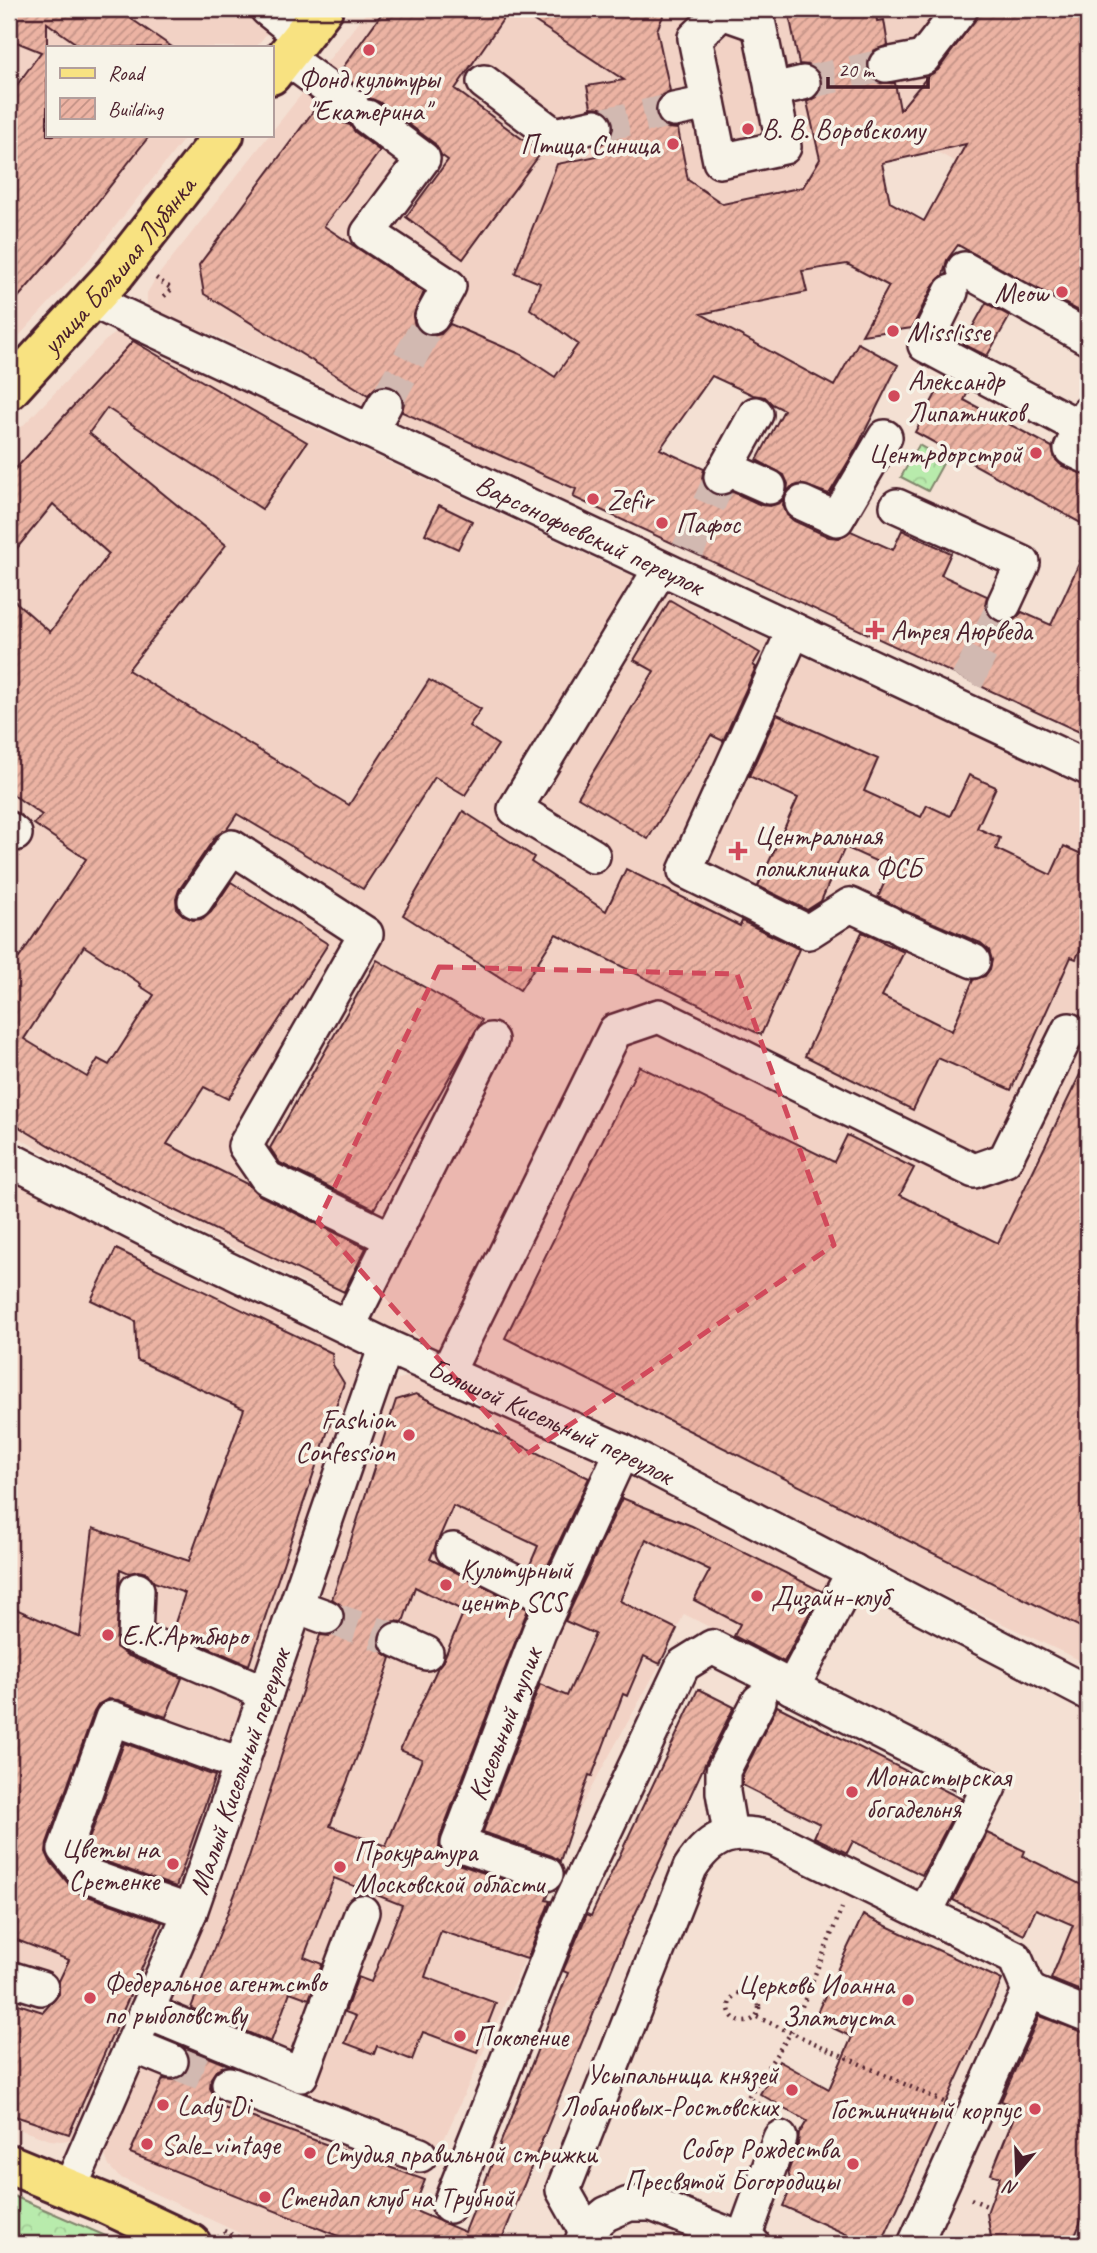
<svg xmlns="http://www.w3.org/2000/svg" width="1097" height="2253" font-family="Caveat,sans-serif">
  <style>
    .built { fill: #f2d2c5 }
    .forest { fill: url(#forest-crowns); stroke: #81856c; stroke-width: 2 }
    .building { fill: url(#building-hatch); stroke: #4a1f2b; stroke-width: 2; fill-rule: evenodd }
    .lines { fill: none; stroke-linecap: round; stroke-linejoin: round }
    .minor-tunnel { stroke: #d2b9b1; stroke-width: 33; stroke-dasharray: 33 17; stroke-linecap: butt }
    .minor-casing { stroke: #4a1f2b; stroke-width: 38 }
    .major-casing { stroke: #4a1f2b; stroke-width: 44 }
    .path { stroke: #4a1f2b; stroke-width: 4.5; stroke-dasharray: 2 5; stroke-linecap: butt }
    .minor { stroke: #f7f3e8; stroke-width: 33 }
    .major { stroke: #f8e281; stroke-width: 38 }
    .marked { fill: #d1495b; fill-opacity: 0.2; stroke: #d1495b; stroke-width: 5; stroke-dasharray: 14 9; stroke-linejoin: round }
    .poi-dot { fill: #d1495b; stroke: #f7f3e8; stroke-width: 2.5 }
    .labels { text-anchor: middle; stroke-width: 7; stroke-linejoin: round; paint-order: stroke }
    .poi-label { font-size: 28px; fill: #4a1f2b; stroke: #f7f3e8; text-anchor: start }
    .street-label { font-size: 28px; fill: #4a1f2b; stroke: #f7f3e8 }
  </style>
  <defs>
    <pattern id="forest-crowns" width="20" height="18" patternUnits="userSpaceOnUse" patternTransform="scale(1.75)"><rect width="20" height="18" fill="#b8ebac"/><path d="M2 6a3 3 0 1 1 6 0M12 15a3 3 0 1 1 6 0" fill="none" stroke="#a0c994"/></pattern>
    <pattern id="building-hatch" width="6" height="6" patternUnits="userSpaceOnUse" patternTransform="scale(1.75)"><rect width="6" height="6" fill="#ecb3a3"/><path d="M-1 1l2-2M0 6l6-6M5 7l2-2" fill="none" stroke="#c19185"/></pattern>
  </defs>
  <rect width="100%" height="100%" fill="#f4e0d3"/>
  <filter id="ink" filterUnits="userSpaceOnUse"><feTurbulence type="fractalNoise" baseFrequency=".0143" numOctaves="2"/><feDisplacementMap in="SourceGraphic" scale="14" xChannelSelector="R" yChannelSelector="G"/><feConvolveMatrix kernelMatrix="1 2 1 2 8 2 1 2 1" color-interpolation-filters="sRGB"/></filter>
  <g filter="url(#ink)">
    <g class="built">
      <polygon points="9,9 286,9 256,47 47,47 47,135 187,135 93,255 9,347"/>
      <polygon points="369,9 1038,9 956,162 935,151 882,164 890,202 924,221 834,387 700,313 590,459 569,504 210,333 193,337 153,315 147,304 147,293 156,278"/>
      <polygon points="117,332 129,332 234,379 298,420 1088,789 1088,1664 946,1597 685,1465 328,1304 322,1292 85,1176 9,1132 9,440 105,341"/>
      <polygon points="9,1175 355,1347 359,1354 360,1364 181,1899 76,2136 68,2140 61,2141 50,2140 9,2126"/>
      <polygon points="409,1376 422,1379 599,1461 601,1468 547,1635 624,1478 635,1477 830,1576 783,1665 684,1614 660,1664 573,1821 525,1959 397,2244 263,2244 119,2177 109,2166 104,2153 105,2144 206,1910 261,1757 385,1396 391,1386 399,1379"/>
    </g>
    <g class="forest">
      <polygon points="919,445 945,460 928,491 901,477"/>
      <polygon points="9,2194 124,2244 9,2244"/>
    </g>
    <g class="building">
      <polygon points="9,9 117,9 172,47 81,47 47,23 47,135 150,135 67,241 9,308 9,96 41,52 9,39"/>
      <polygon points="385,9 510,9 455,89 541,153 463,259 406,217 448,160 441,155 435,144 379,102 369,98 363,90 339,73"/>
      <path d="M516 9H666L657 30 670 91 662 95 656 103 655 115 659 122 667 128 678 129 688 180 723 204 803 187 820 159 807 102 816 97 821 89 822 79 817 69 809 65 799 64 788 9H875L877 21 884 20 888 45 873 51 868 59 867 69 871 77 879 83H895L900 110 928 76 938 70 983 9H1088V316L958 245 947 260 943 275 934 284 912 328 862 335 889 286 847 264 802 271 807 292 701 314 834 386 858 343 898 365 857 447 829 494 801 484 791 487 787 492 788 484 784 475 757 460 784 410 772 404 765 397 753 395 712 376 660 449 704 469 702 478 704 486 712 494 722 496 733 492 761 505 770 506 780 503 784 498 783 505 787 515 794 521 829 537 839 538 851 531 893 550 902 530 951 553 941 575 987 596 985 605 988 614 997 622 1005 623 1014 620 1022 612 1051 625 1088 544V736L573 497 576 489 402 412 404 403 402 395 394 387 385 385 376 387 368 395 204 294 199 265 318 105 341 122 350 125 355 132 380 151 324 226 424 292 413 317 415 326 422 333 432 336 441 334 450 324 520 354 555 377 578 344 530 309 540 283 515 273 557 164 602 155 599 145 607 141 613 132 614 123 610 114 601 108 591 107 587 86 624 80ZM966 144 924 221 890 202 882 163Z"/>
      <polygon points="986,303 1010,316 987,356 963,344"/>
      <path d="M133 341 307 442 262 509 107 408 89 433 226 545 128 670 349 805 429 680 481 709 469 726 498 745 465 795 435 777 363 889 237 814 227 829 216 836 179 890 176 899 177 909 184 916 193 920 203 919 211 912 231 882 328 944 228 1099 204 1087 167 1144 247 1184 259 1195 366 1248 344 1292 91 1170 9 1121V951L19 958 86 859 34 824 42 815 9 792V596L50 632 109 554 53 504 9 558V476ZM84 946 141 984 140 986 154 995 109 1065 98 1059 87 1077 24 1039Z"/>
      <polygon points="945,377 969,390 964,400 1052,447 1055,459 1062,466 1088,476 1088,527 915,432"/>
      <polygon points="439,505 472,521 458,549 425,534"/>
      <polygon points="670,600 760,653 753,665 756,667 723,741 711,735 648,839 578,797 654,671 634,660"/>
      <polygon points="777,714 878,759 864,791 921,817 927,805 950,816 969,775 996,787 977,828 1000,838 996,849 1051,875 1064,846 1088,857 1088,932 1076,959 1071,957 1011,1090 938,1058 913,1110 805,1056 862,932 904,952 882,996 952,1031 973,980 985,976 990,969 992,960 989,950 981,943 903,910 878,897 891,868 845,847 821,901 807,910 758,886 798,798 749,776"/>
      <polygon points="463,811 534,857 531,862 606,911 626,869 740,926 742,921 799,949 761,1035 556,934 520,990 403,915"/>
      <polygon points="377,960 482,1020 374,1209 280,1163 270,1148"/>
      <polygon points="1088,1058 1088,1631 505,1338 639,1066 834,1162 847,1135 914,1168 900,1195 998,1243"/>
      <polygon points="116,1249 332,1353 333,1365 344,1383 249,1665 172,1632 185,1593 154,1582 147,1573 138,1571 129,1573 120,1569 116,1647 127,1655 182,1678 166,1717 118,1700 108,1699 99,1704 94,1712 47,1843 46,1852 50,1861 71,1887 79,1893 162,1922 69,2134 9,2114 9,2001 43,2012 59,1994 59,1981 69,1960 9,1937 9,1606 80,1637 93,1528 189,1561 244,1409 137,1360 135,1321 91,1300"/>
      <path d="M416 1394 589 1478 544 1574 529 1567 538 1546 453 1506 430 1559 528 1609 440 1837 439 1848 444 1857 452 1862 540 1892 549 1893 546 1900 550 1901 527 1959 441 1931 425 1977 496 2003 477 2052 423 2032 412 2060 377 2046 374 2054 345 2043 356 2016 345 2012 358 1977 371 1982 402 1905 334 1878 304 1957 322 1964 309 1999 290 1992 271 2042 191 2008 248 1860 320 1635 330 1636 338 1632 344 1623 345 1613 341 1605 332 1599 396 1400ZM415 1587 464 1611 443 1661 438 1667 400 1750 422 1759 386 1846 330 1826 365 1736 391 1658 381 1651 378 1643 379 1633 386 1624 394 1621 403 1622Z"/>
      <polygon points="622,1498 692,1526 821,1591 784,1662 734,1636 740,1624 694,1600 710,1570 646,1539 620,1601 677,1629 660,1664 644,1656 627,1696 623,1694 592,1776 589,1775 560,1861 552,1856 483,1832 540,1684 567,1696 595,1634 565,1621"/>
      <polygon points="698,1689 734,1707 706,1762 625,1936 500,2244 358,2244 130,2153 163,2079 174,2080 182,2077 188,2069 190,2058 183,2047 227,2065 217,2069 211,2078 210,2088 215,2097 222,2102 220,2106 425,2180 413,2210 465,2232 568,1973 563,1971 584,1921 587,1914 591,1916"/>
      <polygon points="777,1706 962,1799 922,1875 853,1841 847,1853 814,1837 820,1824 742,1785 742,1776"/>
      <polygon points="124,1743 215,1776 176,1887 98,1859 87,1845"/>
      <polygon points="987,1833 1025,1851 1023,1856 1088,1888 1088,1994 1051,1979 1073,1925 1036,1909 1024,1935 953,1900"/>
      <polygon points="863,1915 1002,1980 881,2244 868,2244 783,2206 792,2186 788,2172 798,2145 799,2134 807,2121 760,2094 779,2061 829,2089 852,2037 814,2019"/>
      <polygon points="1039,2016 1088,2034 1088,2203 1072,2244 992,2244 987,2213 1000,2177 991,2174 1018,2107 1001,2101"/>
    </g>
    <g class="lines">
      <g class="minor-tunnel">
        <polyline points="803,83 886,65"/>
        <polyline points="595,126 674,110"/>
        <polyline points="385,404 432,317"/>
        <polyline points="688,550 721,477"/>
        <polyline points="967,681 1004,604"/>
        <polyline points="326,1617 397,1640"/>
        <polyline points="171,2061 229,2084"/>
      </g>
      <defs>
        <g id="minor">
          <polyline points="267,9 301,36"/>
          <polygon points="722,12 759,25 784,147 720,161 695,38"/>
          <polyline points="285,57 352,106"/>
          <polyline points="886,65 923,58 961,9"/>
          <polyline points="484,82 554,135 595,126"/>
          <polyline points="772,90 803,83"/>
          <polyline points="674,110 708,103"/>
          <polyline points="367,117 423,159 368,233 449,286 432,317"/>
          <polyline points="964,269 1088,338"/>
          <polyline points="951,292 925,345 1081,428"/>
          <path id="s1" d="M91 300 1088 768"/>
          <polyline points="1088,413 1071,449 1088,457"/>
          <polyline points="370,431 385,404"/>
          <polyline points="726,468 769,487"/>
          <polyline points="721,477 756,414"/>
          <polyline points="802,503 837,519 885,437"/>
          <polyline points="897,506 1023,563 1004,604"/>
          <polyline points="794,630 685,871 808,932 850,905 889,923"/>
          <polyline points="9,829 15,834"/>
          <polyline points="593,856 515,809 661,568"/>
          <polyline points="195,901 232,847 366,934 245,1146 267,1178 392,1239"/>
          <polyline points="901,929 973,961"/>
          <path id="s2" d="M9 1159 163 1238 386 1346 622 1451 1088 1693"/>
          <polyline points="348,1327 491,1040"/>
          <polyline points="447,1373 615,1031 659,1016 974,1171 1005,1160 1069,1030"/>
          <polyline points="453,1550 553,1600"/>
          <polyline points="137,1590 135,1637 266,1693"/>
          <polyline points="296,1606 326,1617"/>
          <polyline points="397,1640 426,1653"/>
          <polyline points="792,1688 854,1571"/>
          <polyline points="730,1833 723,1792 723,1771 759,1701"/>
          <path id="s3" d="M546 1874 458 1844 539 1632 622 1451"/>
          <polyline points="190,1912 86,1875 65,1849 112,1718 242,1765"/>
          <polyline points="9,1978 41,1988"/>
          <polyline points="147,2011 301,2075 362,1912"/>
          <polyline points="132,2045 171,2061"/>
          <polyline points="229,2084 420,2155"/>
          <path id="s4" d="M70 2188 190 1912 386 1346"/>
          <polyline points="449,2206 566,1913 683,1665 712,1647 989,1787 925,1913"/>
          <path d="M586 2231 563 2190 690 1868C712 1833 735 1828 774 1839L1015 1958 1029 1991"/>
          <polyline points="743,2240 780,2138"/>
          <polyline points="581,2244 586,2231 606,2214 629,2204 652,2204 753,2244"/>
          <polyline points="915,2244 1029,1991 1088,2015"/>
        </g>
        <g id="major">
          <polyline points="271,75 323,9"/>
          <path id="s5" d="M9 390 115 274 224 135"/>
          <polyline points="9,2164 104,2203 191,2244"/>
        </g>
      </defs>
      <use href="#minor" class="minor-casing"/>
      <use href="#major" class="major-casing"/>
      <g class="path">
        <polyline points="156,278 172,289 162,298"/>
        <circle cx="744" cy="2007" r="15"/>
        <polyline points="757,2017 944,2102"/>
        <polyline points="765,2108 748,2097 792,2031 842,1908"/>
        <polyline points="971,2199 989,2207"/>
        <polyline points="224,2231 252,2244"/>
        <polyline points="1073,2243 1075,2244"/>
        <polyline points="9,2244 10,2244"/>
        <polyline points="79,2244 86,2233"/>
      </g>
      <use href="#minor" class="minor"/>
      <use href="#major" class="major"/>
    </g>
  </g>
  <path class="marked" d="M439 967 737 974 834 1245 524 1456 318 1222Z"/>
  <g class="poi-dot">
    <circle cx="369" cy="50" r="7"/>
    <circle cx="748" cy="129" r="7"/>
    <circle cx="673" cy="144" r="7"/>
    <circle cx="1062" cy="292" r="7"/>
    <circle cx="893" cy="331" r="7"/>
    <circle cx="894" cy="396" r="7"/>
    <circle cx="1036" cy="453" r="7"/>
    <circle cx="593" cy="499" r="7"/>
    <circle cx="662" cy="523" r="7"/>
    <path d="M871.5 619.5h7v7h7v7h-7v7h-7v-7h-7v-7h7z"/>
    <path d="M734.5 840.5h7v7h7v7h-7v7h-7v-7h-7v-7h7z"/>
    <circle cx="409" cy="1435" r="7"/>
    <circle cx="446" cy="1585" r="7"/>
    <circle cx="757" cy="1596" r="7"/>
    <circle cx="108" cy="1635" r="7"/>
    <circle cx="852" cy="1792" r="7"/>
    <circle cx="173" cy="1864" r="7"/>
    <circle cx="340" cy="1867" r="7"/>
    <circle cx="90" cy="1998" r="7"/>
    <circle cx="908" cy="2000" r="7"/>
    <circle cx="460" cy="2036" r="7"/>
    <circle cx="792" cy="2090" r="7"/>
    <circle cx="163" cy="2105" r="7"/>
    <circle cx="1035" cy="2109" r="7"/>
    <circle cx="147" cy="2144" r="7"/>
    <circle cx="310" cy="2153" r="7"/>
    <circle cx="853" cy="2164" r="7"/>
    <circle cx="265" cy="2197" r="7"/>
  </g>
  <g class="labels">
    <g class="poi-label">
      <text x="369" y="88" text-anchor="middle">Фонд культуры<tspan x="369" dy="32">"Екатерина"</tspan></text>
      <text x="762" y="139">В. В. Воровскому</text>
      <text x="659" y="154" text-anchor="end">Птица Синица</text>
      <text x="1048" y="302" text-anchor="end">Meow</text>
      <text x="907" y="341">Misslisse</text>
      <text x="908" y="390">Александр<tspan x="908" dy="32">Липатников</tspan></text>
      <text x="1022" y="463" text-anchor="end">Центрдорстрой</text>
      <text x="607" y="509">Zefir</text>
      <text x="676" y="533">Пафос</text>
      <text x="891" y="640">Атрея Аюрведа</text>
      <text x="754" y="845">Центральная<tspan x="754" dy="32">поликлиника ФСБ</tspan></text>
      <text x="395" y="1429" text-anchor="end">Fashion<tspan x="395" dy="32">Confession</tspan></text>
      <text x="460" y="1579">Культурный<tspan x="460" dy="32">центр SCS</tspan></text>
      <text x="771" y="1606">Дизайн-клуб</text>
      <text x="122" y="1645">Е.К.Артбюро</text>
      <text x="866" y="1786">Монастырская<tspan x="866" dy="32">богадельня</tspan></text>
      <text x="159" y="1858" text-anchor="end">Цветы на<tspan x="159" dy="32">Сретенке</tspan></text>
      <text x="354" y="1861">Прокуратура<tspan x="354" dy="32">Московской области</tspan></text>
      <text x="104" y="1992">Федеральное агентство<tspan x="104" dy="32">по рыболовству</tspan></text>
      <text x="894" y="1994" text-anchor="end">Церковь Иоанна<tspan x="894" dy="32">Златоуста</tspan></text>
      <text x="474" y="2046">Поколение</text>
      <text x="778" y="2084" text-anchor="end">Усыпальница князей<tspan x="778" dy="32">Лобановых-Ростовских</tspan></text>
      <text x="177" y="2115">Lady Di</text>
      <text x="1021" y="2119" text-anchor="end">Гостиничный корпус</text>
      <text x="161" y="2154">Sale_vintage</text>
      <text x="839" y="2158" text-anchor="end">Собор Рождества<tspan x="839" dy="32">Пресвятой Богородицы</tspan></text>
      <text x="324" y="2163">Студия правильной стрижки</text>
      <text x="279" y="2207">Стендап клуб на Трубной</text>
    </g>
    <g class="street-label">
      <text dy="10" stroke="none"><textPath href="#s5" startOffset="166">улица Большая Лубянка</textPath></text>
      <text dy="10" stroke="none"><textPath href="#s1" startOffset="551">Варсонофьевский переулок</textPath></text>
      <text dy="10" stroke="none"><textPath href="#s2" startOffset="602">Большой Кисельный переулок</textPath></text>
      <text dy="10" stroke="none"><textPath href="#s3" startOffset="222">Кисельный тупик</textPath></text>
      <text dy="10" stroke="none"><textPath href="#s4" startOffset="450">Малый Кисельный переулок</textPath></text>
    </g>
  </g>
  <rect width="1097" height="2253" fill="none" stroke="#f7f3e8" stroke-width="35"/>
  <rect x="18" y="18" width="1062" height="2218" fill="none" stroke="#4a1f2b" stroke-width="2.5" filter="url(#ink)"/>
  <rect x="46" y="46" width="228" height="91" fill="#f7f3e8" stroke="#b29e9c" stroke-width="2"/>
  <rect x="60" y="68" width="35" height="10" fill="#f8e281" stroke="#b29e9c" stroke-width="2"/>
  <text x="108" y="80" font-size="21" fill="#4a1f2b">Road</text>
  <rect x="60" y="98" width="35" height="21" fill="url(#building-hatch)" stroke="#b29e9c" stroke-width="2"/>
  <text x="108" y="116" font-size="21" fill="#4a1f2b">Building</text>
  <g transform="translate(1017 2173) rotate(199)" stroke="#f7f3e8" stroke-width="5" paint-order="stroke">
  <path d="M0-5L12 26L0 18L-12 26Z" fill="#4a1f2b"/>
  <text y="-10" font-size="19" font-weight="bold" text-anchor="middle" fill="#4a1f2b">N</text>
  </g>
  <path d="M828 77v10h100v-10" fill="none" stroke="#4a1f2b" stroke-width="3.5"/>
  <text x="838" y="77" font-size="21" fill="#4a1f2b" stroke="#f7f3e8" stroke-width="5" paint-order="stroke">20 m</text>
</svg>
